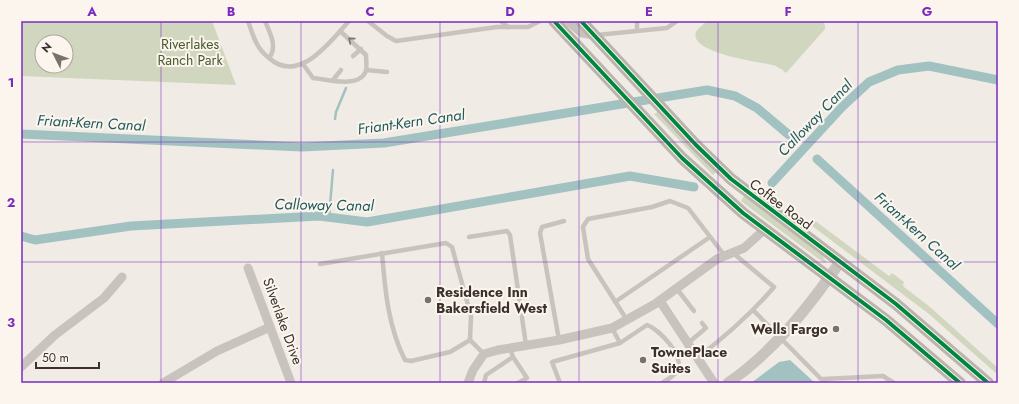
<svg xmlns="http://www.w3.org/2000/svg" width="1019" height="404" font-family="Jost,sans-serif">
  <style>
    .green { fill: #d1d6bf; fill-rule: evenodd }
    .water { fill: #a1c2c1 }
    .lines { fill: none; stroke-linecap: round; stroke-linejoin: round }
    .stream { stroke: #a1c2c1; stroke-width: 2.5 }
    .canal { stroke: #a1c2c1; stroke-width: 9 }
    .service { stroke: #c9c3be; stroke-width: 4.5 }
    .minor { stroke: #c9c3be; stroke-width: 9 }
    .tertiary { stroke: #c9c3be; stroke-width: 11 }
    .secondary { stroke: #bab3ae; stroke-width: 12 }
    .cycleway-casing { stroke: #fbf5ee; stroke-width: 6 }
    .cycleway { stroke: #00873e; stroke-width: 4 }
    .oneway { stroke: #7b726d }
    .grid { fill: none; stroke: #7b2cbf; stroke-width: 1; stroke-opacity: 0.55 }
    .poi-dot { fill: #7a716c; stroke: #fbf5ee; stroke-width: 1.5 }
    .labels { text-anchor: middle; stroke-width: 4; stroke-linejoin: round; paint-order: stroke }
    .park-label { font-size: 14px; fill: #4a5a2e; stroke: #fbf5ee }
    .street-label { font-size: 14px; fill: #3b302b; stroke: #fbf5ee }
    .poi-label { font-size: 14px; font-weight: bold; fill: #3b302b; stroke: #fbf5ee; text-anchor: start }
    .water-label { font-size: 15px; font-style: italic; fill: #1f5a5e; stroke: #fbf5ee }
    .neatline { fill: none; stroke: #7b2cbf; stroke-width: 1.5 }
    .grid-label { font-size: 13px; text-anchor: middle; font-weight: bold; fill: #7b2cbf }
  </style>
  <rect width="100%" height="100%" fill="#f0ebe5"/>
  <g class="green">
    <path d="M21 21H212L236 85 21 76ZM42 42H66V66H42Z"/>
    <path d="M707 21H822L825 25V29L786 73C782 69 778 67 773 65 760 62 688 53 696 32 698 28 704 24 707 21Z"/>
    <polygon points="658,112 716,172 713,175 654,114"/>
    <polygon points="744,196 822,255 826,262 824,263 741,201"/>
    <polygon points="814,220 889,276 892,273 904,282 903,285 904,287 930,307 998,368 998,375 929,314 811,225"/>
  </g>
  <polygon class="water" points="790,360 815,383 751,383 779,362"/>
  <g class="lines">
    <g class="stream">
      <polyline points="335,119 336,112 346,88"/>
      <polyline points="329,217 333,170"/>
    </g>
    <g class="canal">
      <polyline points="21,134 302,147 384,143 707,90 735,96 757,108 789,135"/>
      <polyline points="817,159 998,324"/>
      <polyline points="772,183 842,107 869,82 898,70 929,66 998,80"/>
      <polyline points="21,236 35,240 131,226 319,216 367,222 630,176 694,187"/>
    </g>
    <g class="service">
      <path d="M248 21C251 29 253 37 257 44 260 50 264 54 269 58 299 85 331 41 349 21"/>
      <path d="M265 21C270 34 278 46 269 58"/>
      <polyline points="368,21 387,36 396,41 497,27 528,27 540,21"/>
      <polyline points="501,21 508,27"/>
      <polyline points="637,31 637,21"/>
      <polyline points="597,35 667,28 677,21"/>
      <polyline points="353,56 361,49"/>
      <path d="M303 64 313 78C327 79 359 89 366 71 367 67 366 59 366 55L340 31"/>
      <polyline points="366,70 387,72"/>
      <polyline points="333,80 341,70"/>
      <polyline points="469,237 507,231 510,235 526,345"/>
      <path d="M382 253C385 289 388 327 405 360L411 361 450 352 470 340"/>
      <polyline points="320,264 446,243 452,247 471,316 470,340 484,354"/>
      <polyline points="677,289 694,311"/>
      <polyline points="615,302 710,237"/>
      <polyline points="754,311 825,383"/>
      <polyline points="627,320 588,259 583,227 588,219 652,207 670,201 688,208 725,256"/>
      <polyline points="612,328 620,343"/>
      <polyline points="559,340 540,233 542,227 564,221"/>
      <polyline points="688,343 706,328 702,323"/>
      <polyline points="513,357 527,378 518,383"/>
      <path d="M697 358C726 336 751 314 774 287L733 253"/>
      <polyline points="823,379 883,376 894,383"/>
      <polyline points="484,383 486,375 513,357 510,348"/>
      <path d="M560 383 552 362 620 343 647 325C660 330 685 356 677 371 674 376 667 380 662 383"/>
    </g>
    <g class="minor">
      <polyline points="568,21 582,33 594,35"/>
      <polyline points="248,268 291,383"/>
      <polyline points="660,301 714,383"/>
      <polyline points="21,367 55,335 104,298 122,277"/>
      <polyline points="163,383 217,351 270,327"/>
      <polyline points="468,383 473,370 484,354 498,350 559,340 612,328 655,304 717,259 744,248 765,229"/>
    </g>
    <path class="tertiary" d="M728 383C774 351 808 308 840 262"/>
    <g class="secondary">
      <polyline points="554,21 682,158 743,213 886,320 960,383"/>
      <polyline points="581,21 696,145 731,179 896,304 988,383"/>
    </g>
    <defs>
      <g id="cycleway">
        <polyline points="554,21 682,158 743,213 886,320 960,383"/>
        <polyline points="581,21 696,145 731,179 896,304 988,383"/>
      </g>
    </defs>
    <use href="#cycleway" class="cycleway-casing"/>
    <use href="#cycleway" class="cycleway"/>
  </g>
  <defs><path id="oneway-chevron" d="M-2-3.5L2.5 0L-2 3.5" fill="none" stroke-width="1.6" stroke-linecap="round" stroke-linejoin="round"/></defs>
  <use class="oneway" href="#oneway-chevron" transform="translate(351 40) rotate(-139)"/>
  <path class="grid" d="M161 21V383M301 21V383M440 21V383M579 21V383M718 21V383M858 21V383M21 142H998M21 262H998"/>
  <g class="poi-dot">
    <circle cx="428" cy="300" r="4"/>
    <circle cx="836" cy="329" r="4"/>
    <circle cx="643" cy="360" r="4"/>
  </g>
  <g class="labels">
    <g class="park-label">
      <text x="190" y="49">Riverlakes<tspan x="190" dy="16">Ranch Park</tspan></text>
    </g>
    <g class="street-label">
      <text transform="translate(781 204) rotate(37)" y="5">Coffee Road</text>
      <text transform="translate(283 321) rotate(70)" y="5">Silverlake Drive</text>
    </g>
    <g class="poi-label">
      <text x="436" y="297">Residence Inn<tspan x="436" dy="16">Bakersfield West</tspan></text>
      <text x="828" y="334" text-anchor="end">Wells Fargo</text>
      <text x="651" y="357">TownePlace<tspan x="651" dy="16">Suites</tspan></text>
    </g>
    <g class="water-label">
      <text transform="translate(815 118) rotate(-46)" y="5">Calloway Canal</text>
      <text transform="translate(411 122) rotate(-8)" y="5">Friant-Kern Canal</text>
      <text transform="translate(91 123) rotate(3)" y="5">Friant-Kern Canal</text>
      <text transform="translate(324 205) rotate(1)" y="5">Calloway Canal</text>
      <text transform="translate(917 231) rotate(42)" y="5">Friant-Kern Canal</text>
    </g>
  </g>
  <rect width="1019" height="404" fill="none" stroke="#fbf5ee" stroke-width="44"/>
  <g transform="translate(54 54) rotate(312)"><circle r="19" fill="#fbf5ee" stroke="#aea6a0"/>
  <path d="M0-3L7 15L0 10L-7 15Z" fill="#7a716c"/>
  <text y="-6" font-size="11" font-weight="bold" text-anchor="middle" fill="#3b302b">N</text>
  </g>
  <path d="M36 362v6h63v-6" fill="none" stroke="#3b302b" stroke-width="2"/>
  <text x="42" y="362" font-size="12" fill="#3b302b" stroke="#fbf5ee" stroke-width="3" paint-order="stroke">50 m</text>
  <rect x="22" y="22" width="975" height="360" class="neatline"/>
  <g class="grid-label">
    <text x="92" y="16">A</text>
    <text x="231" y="16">B</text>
    <text x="370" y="16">C</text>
    <text x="510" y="16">D</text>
    <text x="649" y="16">E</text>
    <text x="788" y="16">F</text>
    <text x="927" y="16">G</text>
    <text x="11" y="87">1</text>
    <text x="11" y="207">2</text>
    <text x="11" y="327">3</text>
  </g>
</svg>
